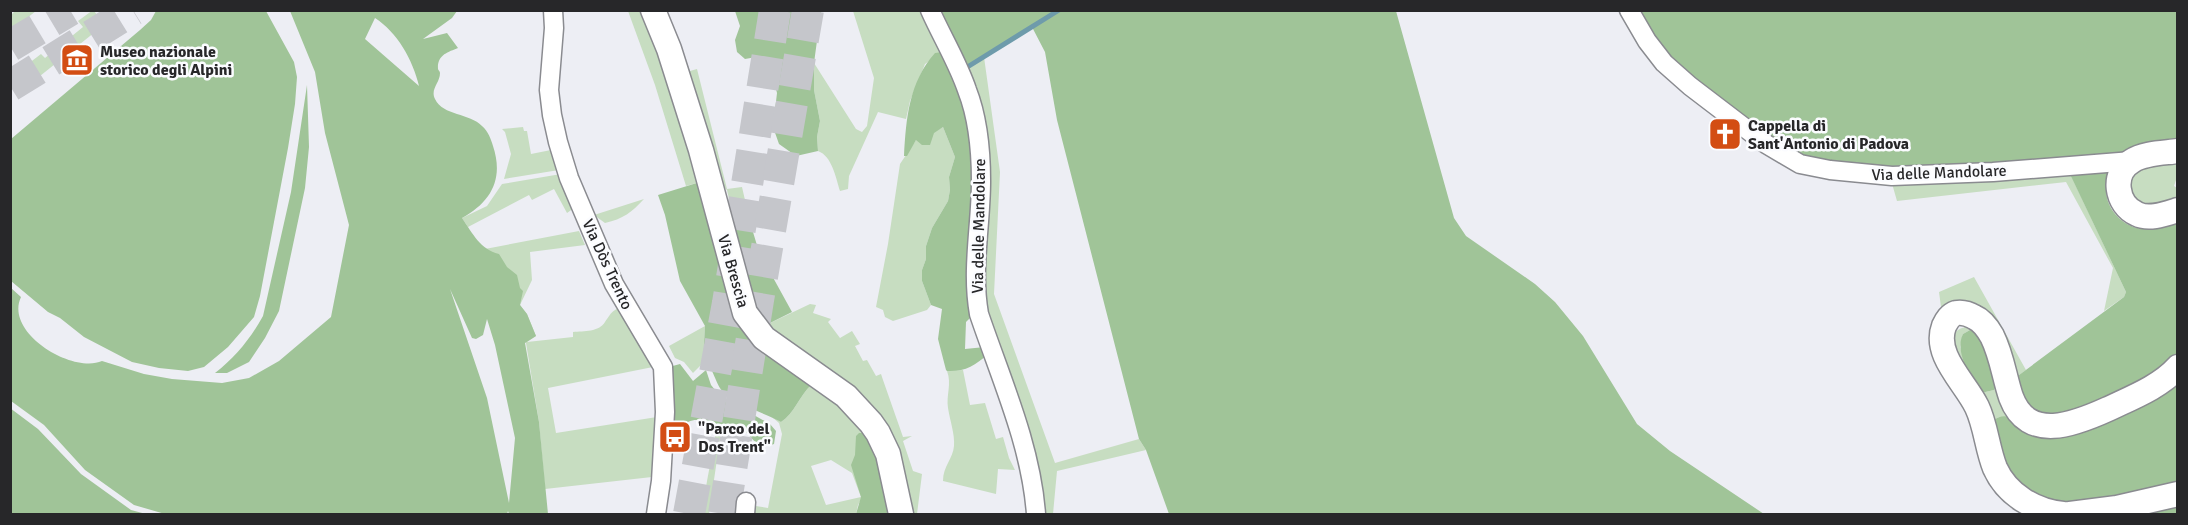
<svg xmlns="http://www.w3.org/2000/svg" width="2188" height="525" font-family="Signika,sans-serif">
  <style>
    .green { fill: #c7ddc1; fill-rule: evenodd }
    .forest { fill: #a0c498; fill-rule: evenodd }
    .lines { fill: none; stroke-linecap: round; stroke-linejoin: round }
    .stream { stroke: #6e9bab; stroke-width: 5 }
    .highway-tunnel { stroke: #c5c6cb; stroke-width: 32; stroke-dasharray: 32 16; stroke-linecap: butt }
    .street-casing { stroke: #8a8b90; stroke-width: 21 }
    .secondary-casing { stroke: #8a8b90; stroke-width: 27 }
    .street { stroke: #fff; stroke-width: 18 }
    .secondary { stroke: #fff; stroke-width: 24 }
    .labels { text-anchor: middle; stroke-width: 5; stroke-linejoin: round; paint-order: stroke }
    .poi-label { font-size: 16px; font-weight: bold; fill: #272729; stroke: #fbfcff; text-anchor: start }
    .street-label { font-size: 16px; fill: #272729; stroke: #fbfcff }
  </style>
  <rect width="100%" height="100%" fill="#edeef4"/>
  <g class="green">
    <polygon points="93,10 105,24 35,80 24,67 41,54 45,58 83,27 78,21"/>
    <polygon points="15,11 36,11 18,25 20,28 11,36 11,15"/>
    <polygon points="628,11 643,11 667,71 700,182 686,186 655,85"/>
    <polygon points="659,11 667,11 690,71 697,69 727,189 742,187 750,222 735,226 727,190 718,182"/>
    <path d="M853 11H921L942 52 925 64 910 101 906 119 878 112 849 176 848 189 840 191C836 178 832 156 818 151L817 137 820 121 814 90V63L856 129 862 132 867 126 874 78Z"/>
    <polygon points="984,57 1000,172 994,294 1055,463 1139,439 1146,450 1057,471 1053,514 1040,514 984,313 973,85 969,66"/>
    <polygon points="523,127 524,131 527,131 531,154 551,150 559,170 504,179 511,154 505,132 502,129"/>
    <polygon points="943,127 955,157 949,177 950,190 948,201 932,228 926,246 926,259 922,270 922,281 931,305 927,310 893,321 885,317 883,310 876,307 888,244 900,164 916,140"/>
    <path d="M2177 160V177L2174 186 2177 188 2178 201C2167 204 2146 210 2137 201 2133 198 2131 192 2128 188L2132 174 2138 168Z"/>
    <polygon points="2068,169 2126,292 2124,297 2104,311 2113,268 2066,182 1897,201 1891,180"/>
    <polygon points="561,174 574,208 567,213 554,189 532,200 529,195 468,227 462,218 487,206 502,184"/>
    <path d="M644 199C632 212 623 219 605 223L594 215Z"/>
    <path d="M579 231 585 245 530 252 532 280 520 305 527 314 536 336 527 342 573 337V332C584 331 599 332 605 322 611 314 609 314 618 308L653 367 548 388 556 433 657 417 652 477 545 489 539 422 526 343 485 249Z"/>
    <polygon points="1974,277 2026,370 2015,378 1966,302 1954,301 1941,307 1939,292"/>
    <polygon points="810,304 816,305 813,313 831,319 828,322 840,338 852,331 860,344 855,346 863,361 867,360 876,376 881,374 883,380 903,437 912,436 903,441 913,471 922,474 917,514 908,514 896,452 764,326"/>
    <polygon points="705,326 703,361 708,364 701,365 693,373 684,362 675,358 669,346"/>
    <path d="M1965 327 1970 330 1963 334 1960 347 1967 372C1959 359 1939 334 1965 327Z"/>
    <path d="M963 370 970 405 985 403 996 439 1003 437 1009 458 1015 470 998 469 996 494 943 481C943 466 953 459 954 446 955 434 950 421 948 408 946 395 952 384 947 371Z"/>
    <path d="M811 385 829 397 864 433 880 465 858 505 856 514H749V505L768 508 782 434 779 423 772 417 781 422C794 414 800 395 811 385ZM831 460 852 473 861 497 826 505 811 466Z"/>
    <polygon points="1996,386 2013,418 1999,417 1993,421 1981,393 1994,390"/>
    <polygon points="716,432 721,432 709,514 701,514"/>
  </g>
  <g class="forest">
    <polygon points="156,11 266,11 294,62 297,77 295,104 288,148 260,296 254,317 228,347 204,367 188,371 159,368 132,362 84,337 60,318 48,312 11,281 11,139 140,30 151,20"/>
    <path d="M290 11H457L452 18 423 39 447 33 458 48C448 52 437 55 438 69 438 70 440 71 440 73 440 83 430 89 435 99 443 116 470 113 482 126 488 131 491 139 493 146 504 179 491 202 462 218 473 234 480 249 499 254L507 267 517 275 520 288 523 291 520 305 527 314 536 336 525 343 539 422 548 514H509L508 511 507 514H165L134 505 85 470 44 425 11 401V288L21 297C4 333 73 374 102 361L144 374 172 379 222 383 249 378 279 361 331 317 349 225 325 133 315 72ZM375 18C397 32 413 60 419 86L365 39ZM450 289 472 338 476 339 483 335 487 319 495 345 515 438 509 503 487 398Z"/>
    <polygon points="735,11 821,11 814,63 814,90 820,121 817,137 818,151 796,156 779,144 773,127 777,93 773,77 762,56 745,59 737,52 735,40 740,26"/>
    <polygon points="936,11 1396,11 1454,218 1466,236 1535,284 1555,302 1583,336 1637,424 1670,451 1764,514 1169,514 1146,450 1139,439 1057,120 1045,52 1032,27 969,66 958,52"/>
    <polygon points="1637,11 2177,11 2177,144 2112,156 2009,165 1887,166 1844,164 1803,157 1769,137 1664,55"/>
    <path d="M942 52C954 78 966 106 971 134 981 193 975 255 974 314L966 322 965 349 985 347 988 354C975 366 964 372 947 371L946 370 938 339 942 309 931 305 922 281V270L926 259V246L932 228 948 201 950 190 949 177 955 157 943 127 934 133 930 145H922L916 140 907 156H904C906 119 909 82 935 53Z"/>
    <path d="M307 85 309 147 305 188 279 311 265 338 249 362 227 373H215C235 358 251 338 263 316L291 192Z"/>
    <path d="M2112 165C2109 173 2106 181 2106 188 2105 209 2124 229 2145 229 2156 229 2167 224 2177 221L2178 360 2174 366 2056 421 2029 411 2015 378 2124 297 2126 292 2069 172Z"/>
    <path d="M700 182 722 262 811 385C800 395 794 414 781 422 766 414 734 403 724 393 714 383 715 368 703 361L705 326 680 281 665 215 658 195Z"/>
    <polygon points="750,222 759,252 792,312 764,326 749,293 735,226"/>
    <path d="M1970 330C1990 339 1991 368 1996 386L1994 390 1981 393C1971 378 1954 352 1963 334Z"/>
    <path d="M680 364 693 381 706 370 711 385 720 396 770 424 776 431 774 444C751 451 754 431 734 426L716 432C706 425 702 416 688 422L680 435C667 412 678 391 669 367Z"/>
    <path d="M2177 383V484L2079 507 2036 498 2006 468 1993 421C2009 407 2025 428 2040 435 2047 439 2055 437 2064 436Z"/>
    <polygon points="10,408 38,429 81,474 131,510 146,514 11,514"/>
    <polygon points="859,433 864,433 880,465 890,514 856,514 861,497 851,465 855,455 856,436"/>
    <polygon points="2177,504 2177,514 2128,514"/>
  </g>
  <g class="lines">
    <polyline class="stream" points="969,66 1059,10"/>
    <g class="highway-tunnel">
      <polyline points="10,46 70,10"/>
      <polyline points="10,86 133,10"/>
      <polyline points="689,514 728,303 775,10"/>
      <polyline points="724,514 758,300 808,10"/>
    </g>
    <defs>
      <g id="street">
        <polyline points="553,10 554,28 549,90 552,115 558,142 569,178 614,284 663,367 665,412 661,481 656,514"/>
        <path d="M930 10C942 37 958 63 967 90 978 118 981 151 981 181 981 226 971 269 979 314 1001 379 1031 445 1036 514"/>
        <polyline points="1629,10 1647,41 1664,63 1690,86 1766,144 1800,164 1830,170 1892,176 1993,172 2132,161"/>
        <polyline points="745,514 746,502"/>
      </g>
      <g id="secondary">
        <polyline points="653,10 669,49 701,150 745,313 764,338 846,396 871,423 878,433 888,454 901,514"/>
        <path d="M2178 151C2164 153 2144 153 2132 161 2111 173 2116 205 2137 214 2149 220 2165 214 2178 210"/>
        <path d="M2063 514C2035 511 2007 495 1995 468 1987 448 1986 426 1977 407 1965 382 1933 355 1944 326 1947 320 1950 315 1956 313 1962 312 1969 314 1974 317 1981 320 1988 329 1992 336 2002 356 2004 376 2011 397 2028 443 2075 424 2108 409 2131 398 2160 387 2178 367"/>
        <polyline points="2070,514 2117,508 2178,494"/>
      </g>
    </defs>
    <use href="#street" class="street-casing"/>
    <use href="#secondary" class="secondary-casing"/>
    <use href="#street" class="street"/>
    <use href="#secondary" class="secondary"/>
  </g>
  <defs>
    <symbol id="museum-square" viewBox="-11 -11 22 22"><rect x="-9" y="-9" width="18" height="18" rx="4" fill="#d34d13" stroke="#fbfcff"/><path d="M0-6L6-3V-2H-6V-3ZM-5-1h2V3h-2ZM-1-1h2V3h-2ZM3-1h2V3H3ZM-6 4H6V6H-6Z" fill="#fff"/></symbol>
    <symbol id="church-square" viewBox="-11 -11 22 22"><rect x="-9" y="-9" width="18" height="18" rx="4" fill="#d34d13" stroke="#fbfcff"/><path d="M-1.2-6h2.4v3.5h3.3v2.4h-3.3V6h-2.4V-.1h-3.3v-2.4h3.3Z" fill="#fff"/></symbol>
    <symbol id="bus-square" viewBox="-11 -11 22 22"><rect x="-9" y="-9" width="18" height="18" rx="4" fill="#d34d13" stroke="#fbfcff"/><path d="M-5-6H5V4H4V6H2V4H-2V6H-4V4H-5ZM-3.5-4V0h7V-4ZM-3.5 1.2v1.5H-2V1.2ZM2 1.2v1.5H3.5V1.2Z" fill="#fff"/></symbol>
  </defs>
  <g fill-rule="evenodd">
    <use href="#museum-square" x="58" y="41" width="38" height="38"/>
    <use href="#church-square" x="1706" y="115" width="38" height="38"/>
    <use href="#bus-square" x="656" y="418" width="38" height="38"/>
  </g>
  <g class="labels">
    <g class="poi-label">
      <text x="100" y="57">Museo nazionale<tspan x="100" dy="18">storico degli Alpini</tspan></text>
      <text x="1748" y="131">Cappella di<tspan x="1748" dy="18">Sant'Antonio di Padova</tspan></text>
      <text x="698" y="434">"Parco del<tspan x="698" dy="18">Dos Trent"</tspan></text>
    </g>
    <g class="street-label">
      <text transform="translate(1939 172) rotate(-2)" y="6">Via delle Mandolare</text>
      <text transform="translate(978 226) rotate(-89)" y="6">Via delle Mandolare</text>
      <text transform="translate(608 264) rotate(65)" y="6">Via Dòs Trento</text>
      <text transform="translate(734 271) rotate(74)" y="6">Via Brescia</text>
    </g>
  </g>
  <rect width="2188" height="525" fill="none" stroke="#272729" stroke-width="24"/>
</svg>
